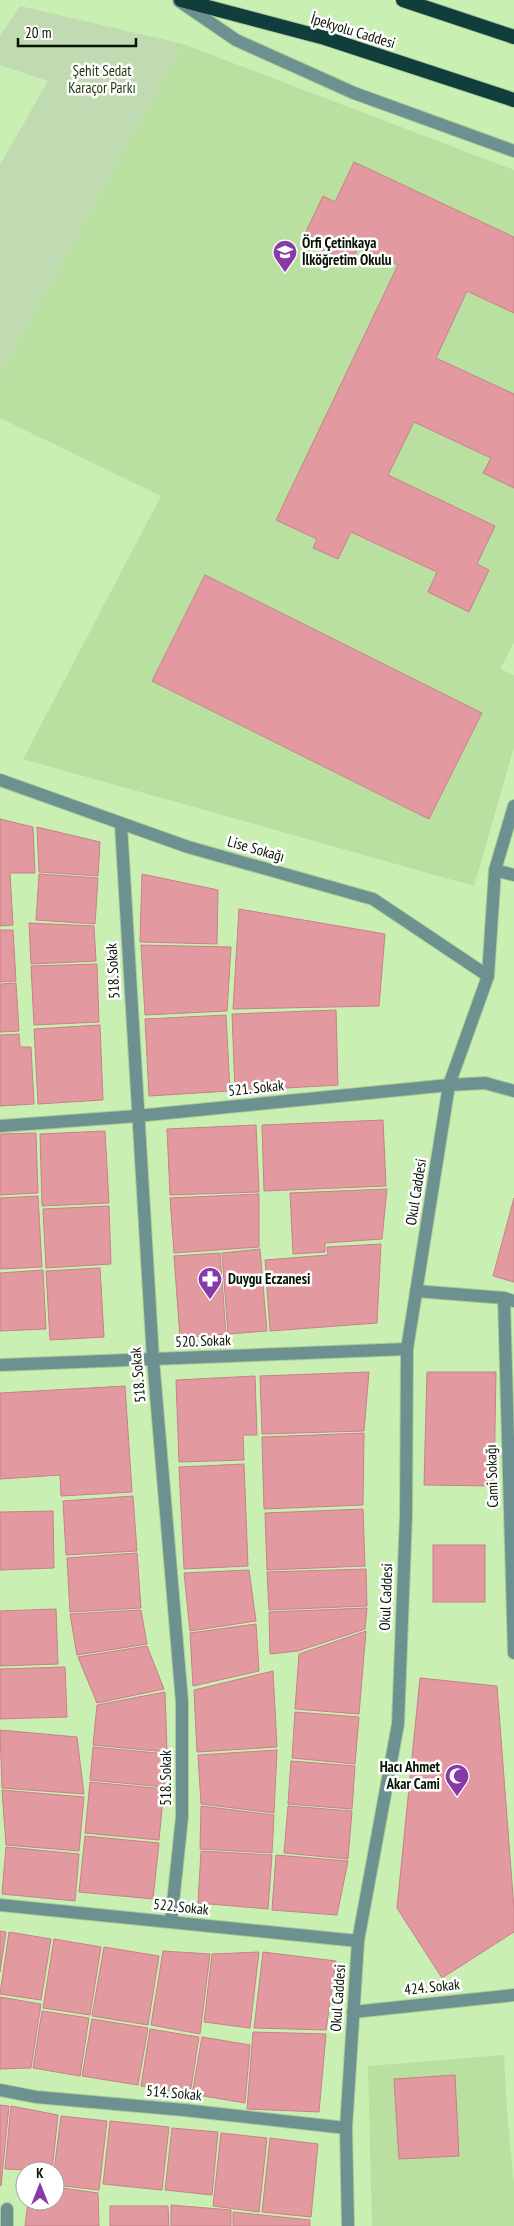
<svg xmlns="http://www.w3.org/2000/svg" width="514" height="2226" font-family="'PT Sans Narrow',sans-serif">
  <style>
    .built { fill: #b9e0a0 }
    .green { fill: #c0dab1 }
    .building { fill: #e2999f; stroke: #c88187 }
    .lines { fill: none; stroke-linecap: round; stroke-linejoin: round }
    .minor-casing { stroke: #aacc97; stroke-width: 14 }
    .trunk-casing { stroke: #aacc97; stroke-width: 16 }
    .minor { stroke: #6d9190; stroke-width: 12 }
    .trunk { stroke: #0f3e3d; stroke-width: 14 }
    .labels { text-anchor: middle; stroke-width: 5; stroke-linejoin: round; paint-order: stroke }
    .street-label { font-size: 15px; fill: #081402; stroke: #fff }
    .park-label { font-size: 15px; fill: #1e370a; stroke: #fff }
    .poi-label { font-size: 15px; font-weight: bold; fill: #081402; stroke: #fff; text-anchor: start }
  </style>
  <rect width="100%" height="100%" fill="#c9efb3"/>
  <g class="built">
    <polygon points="183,44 514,170 514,643 500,669 514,675 514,747 474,886 23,759 161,496 0,418 0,375"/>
    <polygon points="504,2055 507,2111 514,2185 514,2226 372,2226 368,2066"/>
  </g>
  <polygon class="green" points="20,6 183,44 0,375 0,165 48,81 0,65 0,36"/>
  <g class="building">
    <polygon points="354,162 514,237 514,313 467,291 436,358 514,394 514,488 483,473 491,458 414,422 388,475 495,526 477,564 489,570 469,612 428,592 437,572 351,532 338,559 313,548 317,539 276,520 398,265 359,246 351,263 302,240 323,196 335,202"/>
    <polygon points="205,575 482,713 429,819 152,681"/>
    <polygon points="0,819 33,827 35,873 10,873 13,925 0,926"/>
    <polygon points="37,827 100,842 98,876 39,872"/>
    <polygon points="39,874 98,878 95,924 36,920"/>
    <polygon points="142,874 218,890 217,944 140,942"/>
    <polygon points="239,909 385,934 379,1006 233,1009"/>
    <polygon points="29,923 94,926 96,961 31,964"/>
    <polygon points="0,930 13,930 16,981 0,982"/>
    <polygon points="141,945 231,947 227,1011 145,1015"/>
    <polygon points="97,964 99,1022 34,1025 31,966"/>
    <polygon points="16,983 19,1031 0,1032 0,984"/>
    <polygon points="336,1010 338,1085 235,1091 232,1014"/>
    <polygon points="226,1015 230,1091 149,1096 145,1019"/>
    <polygon points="100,1025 103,1100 38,1104 34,1029"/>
    <polygon points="19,1034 20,1047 31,1047 34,1104 0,1106 0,1035"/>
    <polygon points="383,1120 386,1186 264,1191 262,1125"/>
    <polygon points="256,1125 259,1192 170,1195 167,1129"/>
    <polygon points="105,1131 109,1203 42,1206 40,1134"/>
    <polygon points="36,1133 38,1193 0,1195 0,1134"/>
    <polygon points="387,1189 382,1239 325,1243 325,1252 293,1254 290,1193"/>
    <polygon points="259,1194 259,1247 174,1253 170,1198"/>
    <polygon points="38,1196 42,1267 0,1269 0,1198"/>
    <polygon points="514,1198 514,1282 493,1276"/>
    <polygon points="109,1206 111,1264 46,1268 43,1209"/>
    <polygon points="381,1244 377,1323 270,1331 265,1260 328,1255 327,1247"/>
    <polygon points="260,1249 267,1331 228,1334 222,1253"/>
    <polygon points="220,1253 226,1334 180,1338 174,1256"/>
    <polygon points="100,1268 104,1337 50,1340 46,1271"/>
    <polygon points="43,1270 46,1329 0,1331 0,1273"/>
    <polygon points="369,1372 364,1431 262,1434 260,1376"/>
    <polygon points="427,1372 496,1372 494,1486 424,1485"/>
    <polygon points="255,1376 257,1435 243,1435 244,1460 179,1462 176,1380"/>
    <polygon points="125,1386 132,1492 61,1496 60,1475 0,1479 0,1393"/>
    <polygon points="364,1433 363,1505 264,1509 262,1437"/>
    <polygon points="244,1464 248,1566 184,1569 179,1467"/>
    <polygon points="133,1496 137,1551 66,1555 63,1501"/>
    <polygon points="363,1509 365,1566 267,1570 265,1513"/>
    <polygon points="53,1511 54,1568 0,1570 0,1512"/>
    <rect x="433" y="1545" width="52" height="57"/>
    <polygon points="137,1553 141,1608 70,1612 67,1558"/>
    <polygon points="366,1569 367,1606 269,1610 267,1572"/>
    <polygon points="249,1570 256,1621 190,1631 184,1573"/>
    <polygon points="367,1608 365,1629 298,1651 270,1654 269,1612"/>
    <polygon points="56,1609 58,1664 0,1666 0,1611"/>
    <polygon points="141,1610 147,1644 77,1655 70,1614"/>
    <polygon points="256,1624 259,1671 193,1686 190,1633"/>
    <polygon points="366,1631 359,1714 295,1709 299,1654"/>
    <polygon points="147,1646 164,1689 97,1703 78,1657"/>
    <polygon points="65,1667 67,1717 0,1719 0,1669"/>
    <polygon points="273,1671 277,1747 197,1752 194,1690"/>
    <polygon points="420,1678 497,1686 514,1909 514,1932 442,1978 397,1908"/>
    <polygon points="165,1692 167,1752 93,1745 97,1705"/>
    <polygon points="295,1712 359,1717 355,1764 292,1758"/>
    <polygon points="0,1730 77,1737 84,1794 2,1788"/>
    <polygon points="93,1747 167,1754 164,1787 90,1780"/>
    <polygon points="277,1750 274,1813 201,1804 198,1755"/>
    <polygon points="291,1761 355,1766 352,1809 288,1804"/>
    <polygon points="90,1782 164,1789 159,1840 85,1833"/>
    <polygon points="2,1790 84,1797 79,1851 6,1845"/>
    <polygon points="201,1806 274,1815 272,1853 200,1849"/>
    <polygon points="288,1806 352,1811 348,1859 284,1853"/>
    <polygon points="85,1836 159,1843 153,1899 79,1892"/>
    <polygon points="6,1847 79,1854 75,1901 2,1894"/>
    <polygon points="201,1851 272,1855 268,1909 198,1903"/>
    <polygon points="276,1855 348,1861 337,1915 272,1910"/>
    <polygon points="0,1931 6,1932 0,1972"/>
    <polygon points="9,1932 51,1939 41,2000 0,1994"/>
    <polygon points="54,1939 101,1947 90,2015 43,2008"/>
    <polygon points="104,1947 159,1956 148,2025 92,2016"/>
    <polygon points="163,1951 210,1954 200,2034 151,2025"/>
    <polygon points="259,1952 250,2028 204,2022 212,1954"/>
    <polygon points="263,1952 336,1961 326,2030 254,2028"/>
    <polygon points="0,1997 41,2004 31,2068 0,2069"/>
    <polygon points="42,2011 89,2018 80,2076 33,2068"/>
    <polygon points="92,2019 148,2028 138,2085 82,2076"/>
    <polygon points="150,2029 199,2037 190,2094 141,2086"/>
    <polygon points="253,2032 326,2034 319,2112 247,2109"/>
    <polygon points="202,2037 250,2045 245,2103 192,2094"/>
    <polygon points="455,2075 459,2156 399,2159 394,2079"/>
    <polygon points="0,2105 9,2106 1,2186 0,2185"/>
    <polygon points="11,2106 58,2115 52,2171 5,2169"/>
    <polygon points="61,2116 107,2121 99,2190 55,2185 54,2171"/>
    <polygon points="110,2121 169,2127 162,2190 103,2184"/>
    <polygon points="172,2128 218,2132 212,2195 165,2190"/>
    <polygon points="221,2133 267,2138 259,2212 213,2206"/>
    <polygon points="270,2138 318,2144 311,2217 262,2212"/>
    <polygon points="55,2187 98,2193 99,2226 25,2226 28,2201 55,2201"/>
    <polygon points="171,2205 231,2210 231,2226 171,2226"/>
    <polygon points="110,2206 168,2206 169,2226 110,2226"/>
    <polygon points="233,2212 310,2220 310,2226 233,2226"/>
  </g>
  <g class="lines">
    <defs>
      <g id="minor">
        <polyline points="179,1 236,40 354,93 514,151"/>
        <polyline points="0,780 188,847 373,899 488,976"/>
        <polyline points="121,825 153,1359 182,1702 182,1817 171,1922"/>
        <polyline points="495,870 514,875"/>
        <polyline points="0,1126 137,1116 449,1085 485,1083 514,1091"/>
        <polyline points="416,1291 504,1298 514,1301"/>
        <polyline points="504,1298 514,1653"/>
        <polyline points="0,1365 407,1349"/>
        <polyline points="0,1905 358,1941"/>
        <polyline points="353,2012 514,1995"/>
        <polyline points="0,2090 36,2097 184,2110 346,2128"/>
        <polyline points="7,2226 7,2209"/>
        <polyline points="348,2226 346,2128 358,1941 398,1724 406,1515 407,1349 449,1085 488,976 495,870 514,806"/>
      </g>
      <g id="trunk">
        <polyline points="181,0 325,38 514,100"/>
        <polyline points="403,0 514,37"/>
      </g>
    </defs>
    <use href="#minor" class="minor-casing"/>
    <use href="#trunk" class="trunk-casing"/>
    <use href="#minor" class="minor"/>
    <use href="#trunk" class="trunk"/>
  </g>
  <defs>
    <symbol id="school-pin" viewBox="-11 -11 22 30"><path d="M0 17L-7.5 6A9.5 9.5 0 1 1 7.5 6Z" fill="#8739a9" stroke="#fff"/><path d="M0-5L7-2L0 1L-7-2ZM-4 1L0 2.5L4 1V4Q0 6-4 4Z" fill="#fff"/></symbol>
    <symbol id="pharmacy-pin" viewBox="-11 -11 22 30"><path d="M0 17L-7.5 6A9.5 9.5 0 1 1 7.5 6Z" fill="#8739a9" stroke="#fff"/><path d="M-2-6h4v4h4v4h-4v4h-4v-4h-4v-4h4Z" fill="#fff"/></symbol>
    <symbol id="mosque-pin" viewBox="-11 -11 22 30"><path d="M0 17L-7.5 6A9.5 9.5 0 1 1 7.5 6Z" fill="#8739a9" stroke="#fff"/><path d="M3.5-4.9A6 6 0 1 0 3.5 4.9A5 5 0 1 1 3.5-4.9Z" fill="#fff"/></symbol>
  </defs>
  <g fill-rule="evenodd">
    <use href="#school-pin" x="271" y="238" width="28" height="38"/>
    <use href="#pharmacy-pin" x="196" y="1265" width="28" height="38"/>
    <use href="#mosque-pin" x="443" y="1762" width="28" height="38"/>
  </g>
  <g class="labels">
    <g class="street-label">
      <text transform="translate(353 31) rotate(17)" y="5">İpekyolu Caddesi</text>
      <text transform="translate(256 849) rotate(16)" y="5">Lise Sokağı</text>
      <text transform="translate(113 971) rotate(-93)" y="5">518. Sokak</text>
      <text transform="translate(256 1088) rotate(-6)" y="5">521. Sokak</text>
      <text transform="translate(416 1192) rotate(-81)" y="5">Okul Caddesi</text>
      <text transform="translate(203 1341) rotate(-2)" y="5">520. Sokak</text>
      <text transform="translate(138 1375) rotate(-95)" y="5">518. Sokak</text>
      <text transform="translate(492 1476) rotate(-92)" y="5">Cami Sokağı</text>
      <text transform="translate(386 1597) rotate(-88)" y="5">Okul Caddesi</text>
      <text transform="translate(166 1778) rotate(-90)" y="5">518. Sokak</text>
      <text transform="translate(181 1907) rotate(6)" y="5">522. Sokak</text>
      <text transform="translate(432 1987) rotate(-6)" y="5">424. Sokak</text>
      <text transform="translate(338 1998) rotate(-86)" y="5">Okul Caddesi</text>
      <text transform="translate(174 2093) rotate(5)" y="5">514. Sokak</text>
    </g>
    <g class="park-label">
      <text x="102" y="76">Şehit Sedat<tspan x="102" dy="17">Karaçor Parkı</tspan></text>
    </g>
    <g class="poi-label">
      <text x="302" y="248">Örfi Çetinkaya<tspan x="302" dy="17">İlköğretim Okulu</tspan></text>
      <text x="228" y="1284">Duygu Eczanesi</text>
      <text x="440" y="1772" text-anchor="end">Hacı Ahmet<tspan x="440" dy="17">Akar Cami</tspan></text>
    </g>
  </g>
  <g transform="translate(40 2186)"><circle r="24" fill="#ffffff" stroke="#9ca19a"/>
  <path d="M0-4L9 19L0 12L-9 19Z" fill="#8739a9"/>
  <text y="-8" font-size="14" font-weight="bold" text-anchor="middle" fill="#081402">K</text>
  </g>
  <path d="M18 38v8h118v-8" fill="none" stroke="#081402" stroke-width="2.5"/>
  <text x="25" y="38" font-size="15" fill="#081402" stroke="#ffffff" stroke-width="4" paint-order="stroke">20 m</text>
</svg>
